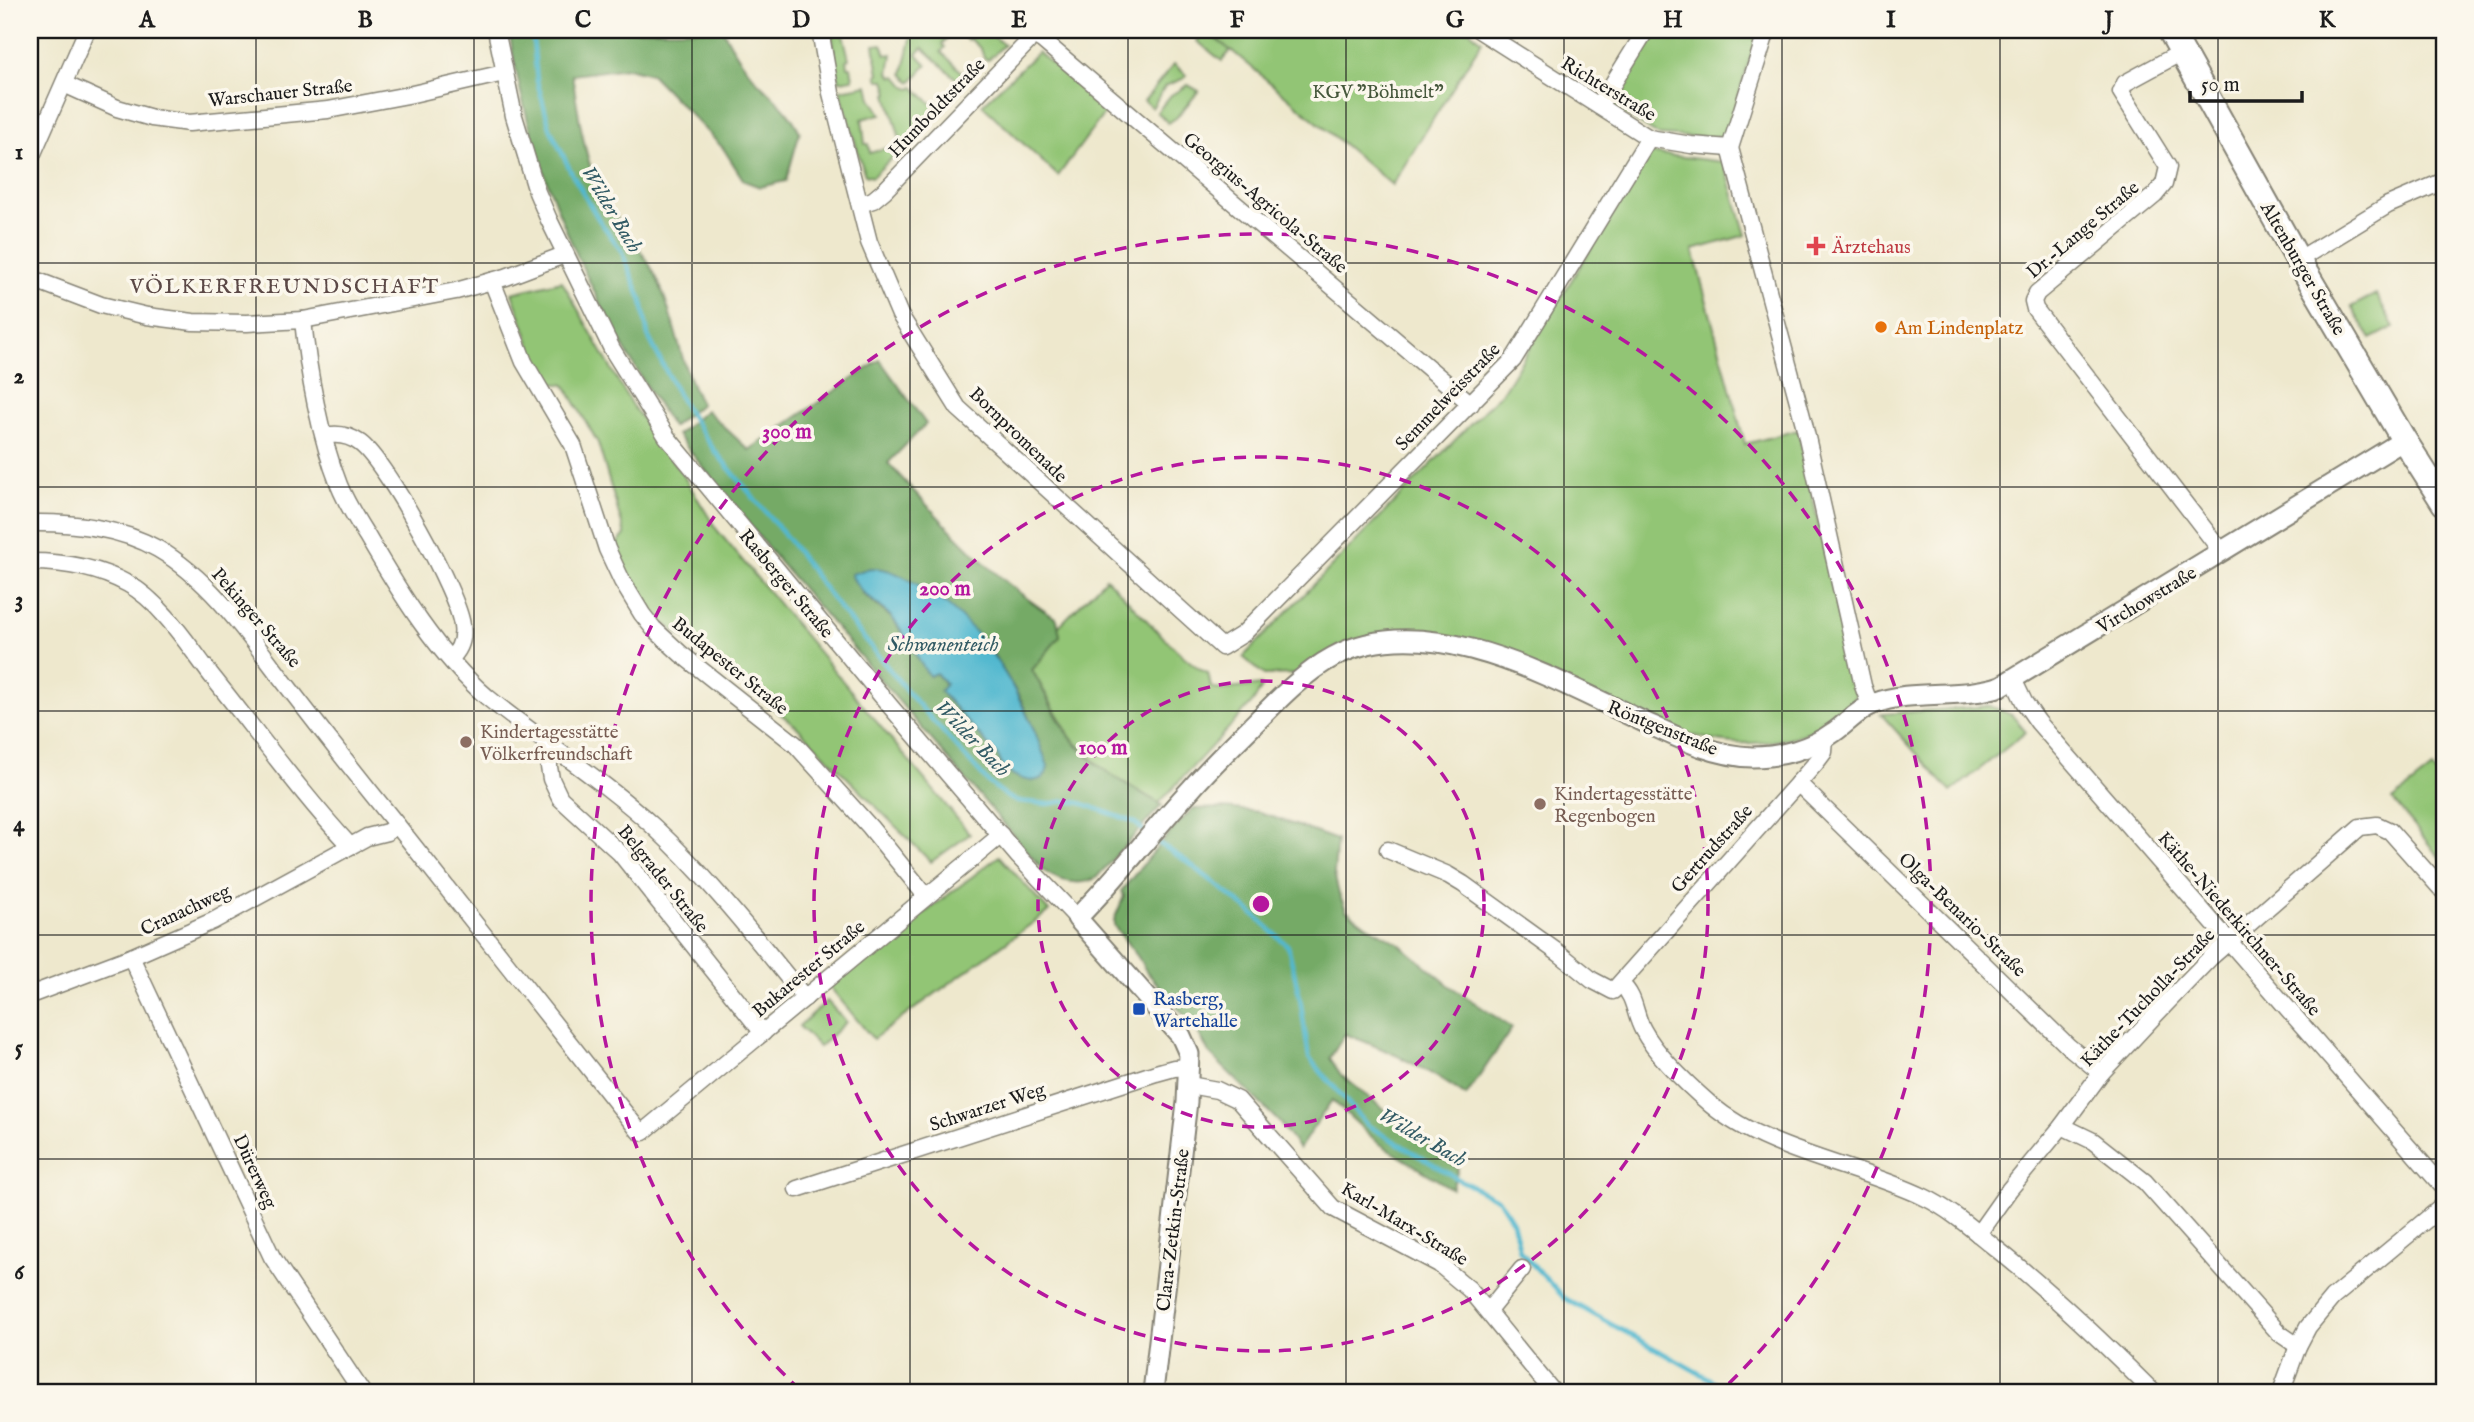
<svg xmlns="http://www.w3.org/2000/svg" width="2474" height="1422" font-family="'IM FELL English',serif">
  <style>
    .green { fill: #92c575; stroke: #577048; stroke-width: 2 }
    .forest { fill: #75aa66; stroke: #486341; stroke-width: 2; fill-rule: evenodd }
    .water { fill: #51b8cf; stroke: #366a76; stroke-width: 2 }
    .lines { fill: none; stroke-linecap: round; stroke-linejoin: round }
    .stream { stroke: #51b8cf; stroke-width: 4.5 }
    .minor-casing { stroke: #858274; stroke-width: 19 }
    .tertiary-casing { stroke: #858274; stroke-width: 23 }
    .primary-casing { stroke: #858274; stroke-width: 28 }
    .minor { stroke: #fff; stroke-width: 16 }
    .tertiary { stroke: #fff; stroke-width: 19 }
    .primary { stroke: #fff; stroke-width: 24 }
    .grid { fill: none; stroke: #1c1c1c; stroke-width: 2; stroke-opacity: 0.55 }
    .ring { fill: none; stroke: #b5179e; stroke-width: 3.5; stroke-dasharray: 12 9 }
    .health-dot { fill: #e0444e; stroke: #fbf7ec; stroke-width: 2.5 }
    .food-dot { fill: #e8710a; stroke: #fbf7ec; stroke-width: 2.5 }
    .education-dot { fill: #8d6e63; stroke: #fbf7ec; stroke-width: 2.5 }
    .transit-dot { fill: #1a4fb4; stroke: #fbf7ec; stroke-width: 2.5 }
    .labels { text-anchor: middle; stroke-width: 7; stroke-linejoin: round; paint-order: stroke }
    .street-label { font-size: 19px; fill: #1c1c1c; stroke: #fbf7ec }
    .park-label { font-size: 19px; fill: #45573b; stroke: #fbf7ec }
    .health-label { font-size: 19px; fill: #be3a42; stroke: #fbf7ec; text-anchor: start }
    .food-label { font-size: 19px; fill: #c56008; stroke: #fbf7ec; text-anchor: start }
    .education-label { font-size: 19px; fill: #785e54; stroke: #fbf7ec; text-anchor: start }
    .transit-label { font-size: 19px; fill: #164399; stroke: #fbf7ec; text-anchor: start }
    .water-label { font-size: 21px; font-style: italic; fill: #315a64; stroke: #fbf7ec }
    .neighbourhood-label { font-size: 21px; letter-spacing: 2px; fill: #5b4846; stroke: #fbf7ec }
    .centre { fill: #b5179e; stroke: #fbf7ec; stroke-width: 3.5 }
    .ring-label { font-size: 21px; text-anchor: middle; font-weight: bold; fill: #b5179e; stroke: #fbf7ec; stroke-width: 7; stroke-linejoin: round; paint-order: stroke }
    .neatline { fill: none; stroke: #1c1c1c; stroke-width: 2.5 }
    .grid-label { font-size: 23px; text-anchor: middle; font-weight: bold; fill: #1c1c1c }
  </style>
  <rect width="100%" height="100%" fill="#fbf7ec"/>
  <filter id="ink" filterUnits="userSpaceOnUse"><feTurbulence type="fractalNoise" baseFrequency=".0143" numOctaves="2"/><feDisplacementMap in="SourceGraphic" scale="14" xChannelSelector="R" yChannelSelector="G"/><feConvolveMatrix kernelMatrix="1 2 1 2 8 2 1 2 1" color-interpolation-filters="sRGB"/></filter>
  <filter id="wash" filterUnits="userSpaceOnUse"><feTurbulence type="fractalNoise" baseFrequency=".00686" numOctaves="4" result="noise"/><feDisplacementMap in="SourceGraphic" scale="28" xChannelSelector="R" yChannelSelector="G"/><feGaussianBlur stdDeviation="1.57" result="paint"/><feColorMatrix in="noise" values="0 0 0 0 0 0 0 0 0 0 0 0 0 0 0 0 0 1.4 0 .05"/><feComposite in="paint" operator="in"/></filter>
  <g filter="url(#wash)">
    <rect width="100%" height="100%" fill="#eee8cd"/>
    <g class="green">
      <polygon points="831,30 842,30 849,59 847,60 848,67 851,67 853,79 839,81"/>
      <polygon points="913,30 987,31 1004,45 988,60 984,58 981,49 969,38 968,40 959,34 954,38 950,35 942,44 945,47 941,52 963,73 971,65 977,72 963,85 923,48 917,54 927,65 911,82 903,74"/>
      <polygon points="1206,30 1469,30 1482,41 1392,185 1231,50 1222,61 1197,41 1205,31 1230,50"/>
      <polygon points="1657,30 1759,30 1725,139 1658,135 1611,105"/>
      <polygon points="882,44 886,55 892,54 889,73 893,77 897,76 906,87 911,89 914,87 932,104 935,102 942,108 903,149 887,94 889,93 885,80 879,80 877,75 879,74 874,45"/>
      <polygon points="1038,52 1106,111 1058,176 982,105"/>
      <polygon points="1174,64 1186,75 1185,78 1165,86 1152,108 1144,101"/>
      <polygon points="868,85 871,98 881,114 862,119 865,144 868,144 870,153 890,147 894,156 872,177 865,175 863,169 840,90"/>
      <polygon points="1188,85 1199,91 1176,118 1168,123 1157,112 1171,95"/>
      <path d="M1650 153 1724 162 1746 235 1693 250 1745 444 1798 430 1856 696C1830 734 1778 745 1735 743 1719 743 1702 737 1687 734L1424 635 1299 674 1264 675 1243 657 1503 391Z"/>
      <polygon points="562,281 631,404 683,475 717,530 970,834 931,862 796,726 655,616 636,592 612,548 625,535 598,443 565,385 544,382 512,293"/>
      <polygon points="2376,294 2394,327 2371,339 2351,307"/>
      <path d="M1106 578C1126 597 1186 666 1208 673L1211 687 1221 690 1261 685 1262 688 1252 703 1159 803 1106 772 1071 738 1032 670 1060 636 1058 627Z"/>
      <polygon points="1990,706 2012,715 2026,732 1951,792 1881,714"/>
      <polygon points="2432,769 2444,785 2444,863 2393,800"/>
      <polygon points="999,856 1049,911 873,1039 829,986"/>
      <polygon points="827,1001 846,1022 819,1047 799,1026"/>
    </g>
    <g class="forest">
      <path d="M509 30H723C732 48 743 65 757 81 775 99 788 108 800 132L786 181 760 187 744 181 723 148 651 74 627 68 572 75C578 108 582 143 593 174 607 214 642 244 659 283 676 322 680 365 701 404L672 427C594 307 529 172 509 30Z"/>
      <path d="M880 360 926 424 888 463C940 519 991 578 1057 619L1060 636 1032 670C1045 692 1055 717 1070 737 1093 768 1130 786 1162 805L1096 878C1080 887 1058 881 1044 871L772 553 677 435 706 410 749 450ZM926 589 958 615 989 647 1021 700 1037 737 1026 779 1003 767 998 756 941 692 946 685 936 673 930 676 893 619 863 594Z"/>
      <path d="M1225 808 1259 812 1337 840 1334 873 1339 894 1346 910 1366 925 1398 943 1450 986 1512 1028 1466 1096C1429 1069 1388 1050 1345 1034L1330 1058 1341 1075 1458 1169 1452 1189 1377 1142 1332 1100 1299 1149 1278 1121 1209 1053 1197 1030 1146 971 1138 957 1114 926V920L1124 896 1121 891 1166 837 1192 809Z"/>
    </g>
    <path class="water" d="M870 568C888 568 899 574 915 583 984 621 1022 694 1048 766 1046 791 1013 779 1003 767 1000 763 1000 759 998 756L940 691 946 684 936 673 929 676C916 658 907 636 893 619 878 601 861 598 851 574Z"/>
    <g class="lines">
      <g class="stream">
        <polyline points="532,30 537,81 550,128 572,174 599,220 621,250 642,301 648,336 683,404 714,450 788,539 836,604 911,696 988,782 1006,796 1017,801 1048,804 1065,801 1081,803 1134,822 1145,832"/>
        <polyline points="1154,840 1189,863 1251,912 1288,946 1300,998 1309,1058 1367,1125 1458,1179 1499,1200 1513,1222 1520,1251 1564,1298 1733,1392"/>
      </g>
    </g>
  </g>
  <g filter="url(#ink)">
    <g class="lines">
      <defs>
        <g id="minor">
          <polyline points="496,30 514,116 537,192 549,220 612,349 667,437 890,706 1019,857 1077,918"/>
          <polyline points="820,30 831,93 869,242 900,315 958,408 1222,647 1243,634 1513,360 1649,138"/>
          <polyline points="1479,30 1649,138 1691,145 1730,148"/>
          <polyline points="1033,35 1042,40 1471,404"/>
          <polyline points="2182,52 2125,83 2121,92 2168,167 2164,184 2155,195 2037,293 2033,301 2035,309 2222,552"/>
          <polyline points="64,84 117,108 152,118 189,123 328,110 408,95 504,73"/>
          <polyline points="1599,106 1646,30"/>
          <polyline points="1730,148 1804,424 1863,686 1870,705"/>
          <polyline points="1730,148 1767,30"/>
          <polyline points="30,160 87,30"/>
          <polyline points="860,204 873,200 885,190 1027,43 1034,30"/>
          <polyline points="2298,260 2388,205 2444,181"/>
          <polyline points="30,278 101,305 147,316 193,322 247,323 303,320 456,291 506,277 564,255"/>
          <polyline points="492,281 524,362 573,445 607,549 622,581 642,614 653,628 681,654 795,744 870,827 926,896"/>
          <path d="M303 320C308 372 320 437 339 485 346 503 357 520 367 536 400 593 437 654 487 697 542 742 602 779 654 827 710 879 757 940 805 998"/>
          <path d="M324 436C337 433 349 435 360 443 386 462 459 594 462 626 464 639 460 650 450 659"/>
          <path d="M30 523C72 522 121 528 158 549 211 580 249 636 285 683 322 731 359 778 397 825"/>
          <path d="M30 562C63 562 99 568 128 584 160 601 189 646 211 675 257 732 300 792 350 846"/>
          <polyline points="2013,679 2024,702 2038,722 2444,1188"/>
          <polyline points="553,747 549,757 549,767 551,779 560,798 620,853 763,1033"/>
          <polyline points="1798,783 2068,1046 2101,1073"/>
          <polyline points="1388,850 1448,875 1463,884 1560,954 1592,980 1613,991 1815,764 1824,752 1825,738"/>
          <polyline points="131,957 272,1257 362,1392"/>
          <path d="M1621 984C1636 997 1634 1014 1643 1030 1657 1056 1689 1086 1711 1105 1767 1152 1858 1165 1924 1197 1948 1208 1972 1229 1993 1246 2050 1291 2102 1341 2153 1392"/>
          <polyline points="30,995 131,957 213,921 367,837 387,832 397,825 639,1131 643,1132 1001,835"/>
          <polyline points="1189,1085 1217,1090 1238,1100 1333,1208 1439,1264 1469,1289 1553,1392"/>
          <polyline points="2062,1126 2093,1141 2145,1182 2279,1333 2298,1346"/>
          <polyline points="797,1189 1156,1073 1174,1068 1190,1067"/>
          <polyline points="1978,1234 2009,1190 2062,1126 2101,1073 2156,1014 2211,957 2360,827 2377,825 2390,831 2444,892"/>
          <polyline points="1488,1311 1522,1269"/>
          <polyline points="2281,1392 2298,1346 2308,1327 2332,1298 2444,1205"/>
        </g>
        <path id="tertiary" d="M1153 1392 1187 1102 1189 1054 1181 1036 1077 918C1117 878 1152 831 1191 789 1210 767 1231 747 1251 727 1277 701 1302 674 1333 657 1427 606 1555 680 1640 720 1675 736 1712 756 1752 757 1780 757 1811 749 1834 732 1847 723 1858 710 1873 704 1913 688 1960 700 2001 686L2404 440"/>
        <polyline id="primary" points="2170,30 2298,260 2404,440 2444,503"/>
      </defs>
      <use href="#minor" class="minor-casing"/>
      <use href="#tertiary" class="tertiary-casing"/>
      <use href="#primary" class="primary-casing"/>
      <use href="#minor" class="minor"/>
      <use href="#tertiary" class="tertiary"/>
      <use href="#primary" class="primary"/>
    </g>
  </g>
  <path class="grid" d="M256 30V1392M474 30V1392M692 30V1392M910 30V1392M1128 30V1392M1346 30V1392M1564 30V1392M1782 30V1392M2000 30V1392M2218 30V1392M30 263H2444M30 487H2444M30 711H2444M30 935H2444M30 1159H2444"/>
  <g class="ring">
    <circle cx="1261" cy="904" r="223"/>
    <circle cx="1261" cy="904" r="447"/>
    <path d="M800 1390A670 670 0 1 1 1722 1390"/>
  </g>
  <path class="health-dot" d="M1812.5 235.5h7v7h7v7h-7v7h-7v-7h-7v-7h7z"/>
  <circle class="food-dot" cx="1881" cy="327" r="7"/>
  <g class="education-dot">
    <circle cx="466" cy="742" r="7"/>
    <circle cx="1540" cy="804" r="7"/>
  </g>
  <rect class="transit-dot" x="1132" y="1002" width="14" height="14" rx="3.5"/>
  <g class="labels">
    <g class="street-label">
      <text transform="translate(1609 88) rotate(31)" y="7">Richterstraße</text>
      <text transform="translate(280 92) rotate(-6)" y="7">Warschauer Straße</text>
      <text transform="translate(936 107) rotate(-46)" y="7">Humboldtstraße</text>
      <text transform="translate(1266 202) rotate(40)" y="7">Georgius-Agricola-Straße</text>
      <text transform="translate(2082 229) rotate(-40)" y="7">Dr.-Lange Straße</text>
      <text transform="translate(2304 268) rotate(60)" y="7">Altenburger Straße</text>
      <text transform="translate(1447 396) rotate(-46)" y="7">Semmelweisstraße</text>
      <text transform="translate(1019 434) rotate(44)" y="7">Bornpromenade</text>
      <text transform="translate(787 583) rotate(50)" y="7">Rasberger Straße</text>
      <text transform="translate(2146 599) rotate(-31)" y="7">Virchowstraße</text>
      <text transform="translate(257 617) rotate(49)" y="7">Pekinger Straße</text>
      <text transform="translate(731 665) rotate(39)" y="7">Budapester Straße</text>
      <text transform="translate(1663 727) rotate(22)" y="7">Röntgenstraße</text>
      <text transform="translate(1711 848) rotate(-48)" y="7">Gertrudstraße</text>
      <text transform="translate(664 878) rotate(51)" y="7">Belgrader Straße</text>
      <text transform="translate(185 909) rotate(-25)" y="7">Cranachweg</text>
      <text transform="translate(1963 914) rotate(44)" y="7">Olga-Benario-Straße</text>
      <text transform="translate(2240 923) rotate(49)" y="7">Käthe-Niederkirchner-Straße</text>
      <text transform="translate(808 968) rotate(-40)" y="7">Bukarester Straße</text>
      <text transform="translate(2147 997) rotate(-46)" y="7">Käthe-Tucholla-Straße</text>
      <text transform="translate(987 1106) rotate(-18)" y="7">Schwarzer Weg</text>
      <text transform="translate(256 1171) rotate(65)" y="7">Dürerweg</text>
      <text transform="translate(1405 1223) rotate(31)" y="7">Karl-Marx-Straße</text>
      <text transform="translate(1172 1230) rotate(-83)" y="7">Clara-Zetkin-Straße</text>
    </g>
    <g class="park-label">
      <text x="1378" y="98">KGV "Böhmelt"</text>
    </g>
    <g class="health-label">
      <text x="1832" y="253">Ärztehaus</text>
    </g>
    <g class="food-label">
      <text x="1895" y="334">Am Lindenplatz</text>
    </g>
    <g class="education-label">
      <text x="480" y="738">Kindertagesstätte<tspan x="480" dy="22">Völkerfreundschaft</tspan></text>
      <text x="1554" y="800">Kindertagesstätte<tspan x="1554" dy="22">Regenbogen</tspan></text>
    </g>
    <g class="transit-label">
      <text x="1153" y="1005">Rasberg,<tspan x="1153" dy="22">Wartehalle</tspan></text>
    </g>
    <g class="water-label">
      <text transform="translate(612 209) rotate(59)" y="7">Wilder Bach</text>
      <text x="943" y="651">Schwanenteich</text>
      <text transform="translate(973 738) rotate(46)" y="7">Wilder Bach</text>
      <text transform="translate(1423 1137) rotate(30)" y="7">Wilder Bach</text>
    </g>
    <g class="neighbourhood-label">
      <text x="285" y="293">VÖLKERFREUNDSCHAFT</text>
    </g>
  </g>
  <circle cx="1261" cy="904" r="10" class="centre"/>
  <g class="ring-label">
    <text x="787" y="438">300 m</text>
    <text x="945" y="595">200 m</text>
    <text x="1103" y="754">100 m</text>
  </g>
  <rect width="2474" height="1422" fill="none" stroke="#fbf7ec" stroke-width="77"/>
  <path d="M2190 91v10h112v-10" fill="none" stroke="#1c1c1c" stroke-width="3.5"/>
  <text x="2201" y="91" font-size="21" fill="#1c1c1c" stroke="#fbf7ec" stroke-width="5" paint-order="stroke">50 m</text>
  <rect x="38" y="38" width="2398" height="1346" class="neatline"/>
  <g class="grid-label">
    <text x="147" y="27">A</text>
    <text x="365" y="27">B</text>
    <text x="583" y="27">C</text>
    <text x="801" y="27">D</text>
    <text x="1019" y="27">E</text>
    <text x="1237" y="27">F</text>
    <text x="1455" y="27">G</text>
    <text x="1673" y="27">H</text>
    <text x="1891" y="27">I</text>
    <text x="2109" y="27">J</text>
    <text x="2327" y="27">K</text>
    <text x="19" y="159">1</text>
    <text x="19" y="383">2</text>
    <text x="19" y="607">3</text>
    <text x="19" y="831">4</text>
    <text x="19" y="1055">5</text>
    <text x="19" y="1279">6</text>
  </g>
</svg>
